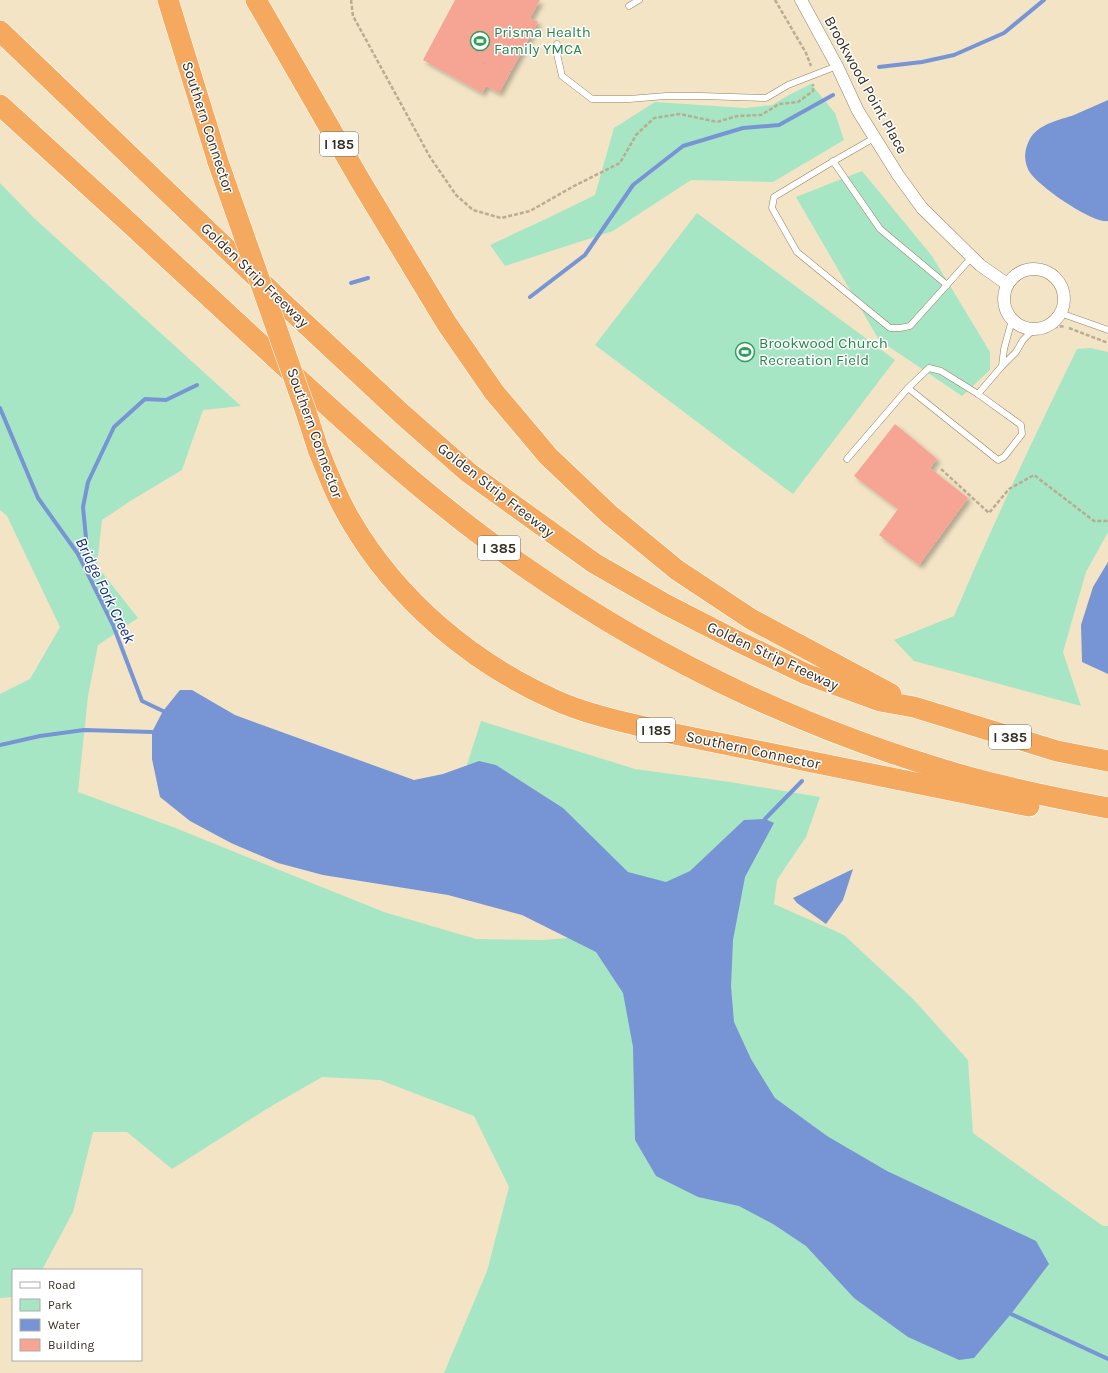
<svg xmlns="http://www.w3.org/2000/svg" width="1108" height="1373" font-family="Karla,sans-serif">
  <style>
    .green { fill: #a7e6c5 }
    .water { fill: #7795d5 }
    .lines { fill: none; stroke-linecap: round; stroke-linejoin: round }
    .stream { stroke: #7795d5; stroke-width: 4 }
    .building { fill: #f6a494; filter: url(#shadow) }
    .service-casing { stroke: #918366; stroke-width: 7 }
    .minor-casing { stroke: #918366; stroke-width: 13 }
    .motorway-casing { stroke: #fff; stroke-width: 22 }
    .path { stroke: #b8ac93; stroke-width: 2.5; stroke-dasharray: 4 2; stroke-linecap: butt }
    .service { stroke: #fff; stroke-width: 6 }
    .minor { stroke: #fff; stroke-width: 12 }
    .motorway { stroke: #f4a95f; stroke-width: 21 }
    .motorway-bridge-casing { stroke: #fff; stroke-width: 22; stroke-linecap: butt }
    .motorway-bridge { stroke: #f4a95f; stroke-width: 21 }
    .labels { text-anchor: middle; stroke-width: 3; stroke-linejoin: round; paint-order: stroke }
    .shield { fill: #fff; stroke: #726d65; stroke-width: 1 }
    .shield-label { font-size: 14px; font-weight: bold; fill: #352f23 }
    .leisure-label { font-size: 15px; fill: #27864d; stroke: #fff; text-anchor: start }
    .street-label { font-size: 15px; fill: #352f23; stroke: #fff }
    .water-label { font-size: 16px; font-style: italic; fill: #122f79; stroke: #fff }
  </style>
  <defs>
    <filter id="shadow"><feDropShadow dx="3.5" dy="3.5" stdDeviation="2" flood-color="#0004"/></filter>
  </defs>
  <rect width="100%" height="100%" fill="#f3e4c5"/>
  <g class="green">
    <polygon points="811,84 835,113 844,140 773,182 691,180 613,231 505,266 490,245 548,218 595,195 614,128 655,102 745,108 772,105 789,95"/>
    <polygon points="862,171 932,256 990,352 990,370 962,396 879,340 796,197"/>
    <polygon points="0,183 34,218 241,406 203,410 182,470 132,500 102,520 97,566 138,618 98,645 88,696 78,792 173,827 384,912 476,939 542,940 582,937 458,793 481,721 635,769 730,782 820,797 806,837 777,880 774,904 844,935 913,999 968,1060 973,1133 1103,1226 1108,1226 1108,1373 444,1373 487,1271 509,1187 474,1116 380,1080 322,1077 270,1107 172,1169 127,1132 93,1132 73,1212 42,1270 13,1270 13,1297 0,1298 0,694 30,679 60,627 7,516 0,510"/>
    <polygon points="697,213 895,360 793,494 595,345"/>
    <path d="M1091 348 1108 352V532L1086 572 1063 652 1081 706 914 661 894 640 954 616C992 526 1034 437 1077 349Z"/>
  </g>
  <g class="water">
    <path d="M1108 100V221C1093 224 1034 184 1028 169 1023 158 1025 147 1031 137 1041 123 1060 120 1074 115 1085 110 1097 105 1108 100Z"/>
    <polygon points="1108,562 1108,674 1082,662 1081,625 1093,587"/>
    <polygon points="180,690 192,690 235,715 414,780 443,774 479,761 496,765 563,808 628,872 666,882 690,871 744,820 765,819 774,823 745,877 733,940 731,986 734,1022 751,1059 775,1098 827,1136 887,1171 1036,1241 1049,1264 1011,1314 974,1358 959,1360 908,1337 854,1298 806,1246 773,1224 739,1206 698,1197 656,1176 635,1140 633,1047 623,993 596,952 522,915 448,895 323,875 278,863 231,843 190,821 160,797 152,759 152,732 163,711"/>
    <polygon points="853,869 843,900 826,924 797,903 793,898"/>
  </g>
  <g class="lines">
    <g class="stream">
      <polyline points="879,67 922,62 954,55 1004,33 1044,0"/>
      <polyline points="351,283 368,278"/>
      <polyline points="530,297 585,255 633,185 683,146 743,128 779,125 833,95"/>
      <polyline points="0,408 38,498 78,554 113,625 142,701 163,711"/>
      <polyline points="78,554 86,538 83,507 88,482 114,427 145,399 166,400 197,385"/>
      <polyline points="0,745 40,736 84,730 152,732"/>
      <polyline points="765,819 802,781"/>
      <polyline points="1011,1314 1108,1359"/>
    </g>
  </g>
  <g class="building">
    <polygon points="455,0 540,0 530,18 538,22 499,93 486,86 482,93 423,60"/>
    <polygon points="895,424 937,459 930,468 968,498 919,565 879,535 898,509 854,476"/>
  </g>
  <g class="lines">
    <defs>
      <g id="service">
        <polyline points="629,6 639,0"/>
        <polyline points="557,44 557,54 562,76 592,99 629,99 666,96 701,96 766,98 788,85 837,66"/>
        <polyline points="874,138 827,165 774,197 772,208 797,252 890,328 900,328 910,326 972,257"/>
        <polyline points="833,161 880,229 947,285"/>
        <polyline points="1060,313 1108,330"/>
        <polyline points="1012,320 1004,349 1002,366 1016,352 1023,340 1034,329"/>
        <polyline points="978,394 1002,366"/>
        <polyline points="847,459 908,388 929,368 941,371 978,394 1021,425 1022,434 1004,457 998,460 908,388"/>
      </g>
      <g id="minor">
        <polyline points="801,0 837,66 858,111 898,175 922,208 980,265 1007,284"/>
        <circle cx="1034" cy="299" r="30"/>
      </g>
      <g id="motorway">
        <polyline points="168,0 218,162"/>
        <polyline points="256,0 361,182 447,324 494,392 548,456 610,515 677,570 751,619 891,694"/>
        <polyline points="0,31 283,303 402,414 469,473 594,563 665,604 737,641 806,674 880,701 914,707 1057,751 1108,761"/>
        <path d="M0 105C86 183 172 262 257 341 344 421 431 503 529 570 665 665 823 738 983 781 1025 792 1066 800 1108 808"/>
        <path d="M318 449C328 474 337 498 351 521 397 600 472 663 555 700 588 715 625 722 660 731L1029 806"/>
      </g>
    </defs>
    <use href="#service" class="service-casing"/>
    <use href="#minor" class="minor-casing"/>
    <use href="#motorway" class="motorway-casing"/>
    <g class="path">
      <polyline points="351,0 353,16 430,157 456,195 473,210 501,218 530,211 574,186 620,163 636,135 654,118 680,114 717,122 737,116 761,115 779,104 798,102 813,91 813,84"/>
      <polyline points="775,0 806,53 811,66"/>
      <polyline points="1069,328 1108,343"/>
      <polyline points="1043,333 1056,327 1065,326"/>
      <polyline points="941,469 989,513 1009,489 1034,475 1094,521 1106,521 1108,519"/>
    </g>
    <use href="#service" class="service"/>
    <use href="#minor" class="minor"/>
    <use href="#motorway" class="motorway"/>
    <defs>
      <polyline id="motorway-bridge" points="218,162 306,412 318,449"/>
    </defs>
    <use href="#motorway-bridge" class="motorway-bridge-casing"/>
    <use href="#motorway-bridge" class="motorway-bridge"/>
  </g>
  <defs>
    <symbol id="stadium-ring" viewBox="-11 -11 22 22"><circle r="9.5" fill="#fff" stroke="#2e9e5b" stroke-width="1.5"/><path d="M0-5a6.5 5 0 1 0 0 10a6.5 5 0 1 0 0-10ZM-3.5-1.8h7v3.6h-7Z" fill="#2e9e5b"/></symbol>
  </defs>
  <g fill-rule="evenodd">
    <use href="#stadium-ring" x="469" y="30" width="22" height="22"/>
    <use href="#stadium-ring" x="734" y="341" width="22" height="22"/>
  </g>
  <g class="labels">
    <g class="shield">
      <rect x="320" y="132" width="38" height="24" rx="3"/>
      <rect x="478" y="536" width="42" height="24" rx="3"/>
      <rect x="637" y="718" width="38" height="24" rx="3"/>
      <rect x="989" y="725" width="42" height="24" rx="3"/>
    </g>
    <g class="shield-label">
      <text x="339" y="149">I 185</text>
      <text x="499" y="553">I 385</text>
      <text x="656" y="735">I 185</text>
      <text x="1010" y="742">I 385</text>
    </g>
    <g class="leisure-label">
      <text x="494" y="37">Prisma Health<tspan x="494" dy="17">Family YMCA</tspan></text>
      <text x="759" y="348">Brookwood Church<tspan x="759" dy="17">Recreation Field</tspan></text>
    </g>
    <g class="street-label">
      <text transform="translate(866 85) rotate(61)" y="5">Brookwood Point Place</text>
      <text transform="translate(208 127) rotate(72)" y="5">Southern Connector</text>
      <text transform="translate(255 275) rotate(44)" y="5">Golden Strip Freeway</text>
      <text transform="translate(315 433) rotate(70)" y="5">Southern Connector</text>
      <text transform="translate(496 490) rotate(38)" y="5">Golden Strip Freeway</text>
      <text transform="translate(773 656) rotate(25)" y="5">Golden Strip Freeway</text>
      <text transform="translate(753 750) rotate(12)" y="5">Southern Connector</text>
    </g>
    <g class="water-label">
      <text transform="translate(106 590) rotate(64)" y="6">Bridge Fork Creek</text>
    </g>
  </g>
  <rect x="12" y="1269" width="130" height="92" fill="#ffffff" stroke="#aeaca7"/>
  <rect x="20" y="1282" width="20" height="6" fill="#ffffff" stroke="#aeaca7"/>
  <text x="48" y="1289" font-size="12" fill="#352f23">Road</text>
  <rect x="20" y="1299" width="20" height="12" fill="#a7e6c5" stroke="#aeaca7"/>
  <text x="48" y="1309" font-size="12" fill="#352f23">Park</text>
  <rect x="20" y="1319" width="20" height="12" fill="#7795d5" stroke="#aeaca7"/>
  <text x="48" y="1329" font-size="12" fill="#352f23">Water</text>
  <rect x="20" y="1339" width="20" height="12" fill="#f6a494" stroke="#aeaca7"/>
  <text x="48" y="1349" font-size="12" fill="#352f23">Building</text>
</svg>
